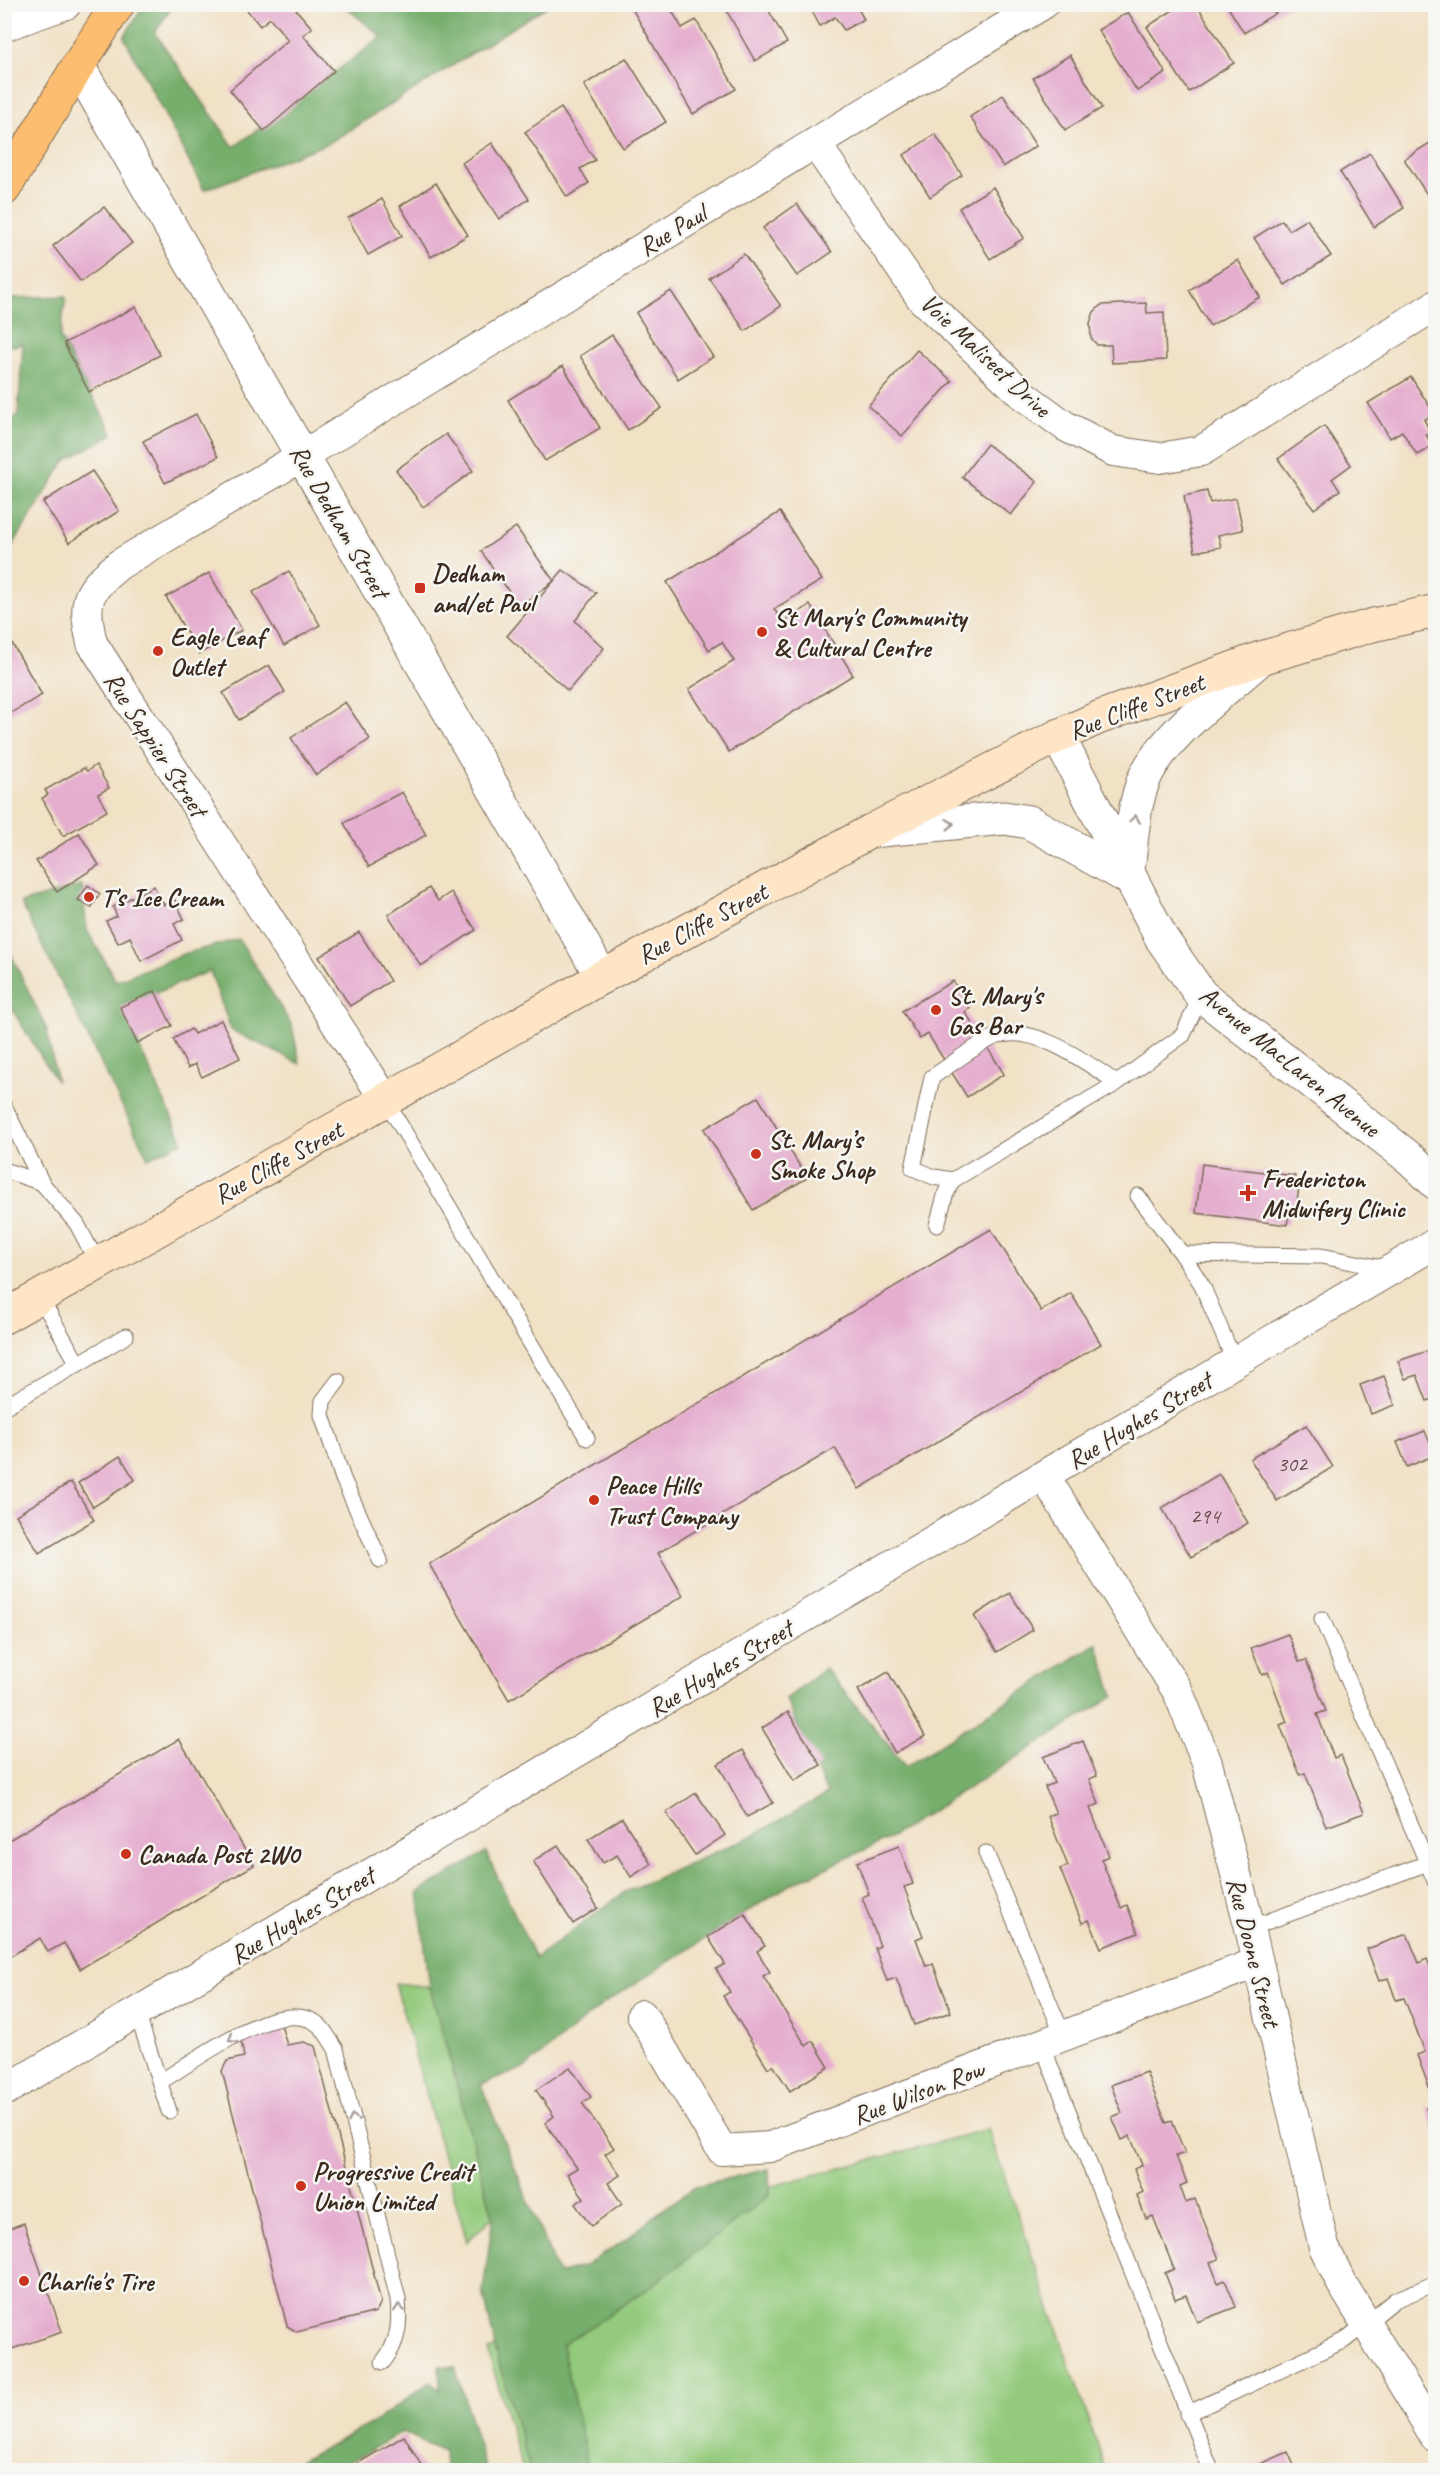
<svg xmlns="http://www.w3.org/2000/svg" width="1440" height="2475" font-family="Caveat,sans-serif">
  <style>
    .green { fill: #93ca7c; stroke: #677a4d; stroke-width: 1.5 }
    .forest { fill: #76ae6c; stroke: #586c45; stroke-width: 1.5 }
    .building { fill: #e5aecf }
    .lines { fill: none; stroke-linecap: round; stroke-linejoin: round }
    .service-casing { stroke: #7b6a58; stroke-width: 17 }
    .minor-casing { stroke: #7b6a58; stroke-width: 32 }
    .tertiary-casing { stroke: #7b6a58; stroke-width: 35 }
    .secondary-casing { stroke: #7b6a58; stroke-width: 35 }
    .primary-casing { stroke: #7b6a58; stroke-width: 35 }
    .service { stroke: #fff; stroke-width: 15 }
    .minor { stroke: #fff; stroke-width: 30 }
    .tertiary { stroke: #fff; stroke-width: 33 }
    .secondary { stroke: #fee5c5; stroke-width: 33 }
    .primary { stroke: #fcbd6f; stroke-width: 33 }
    .oneway { stroke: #a79f9a }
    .poi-dot { fill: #c8321e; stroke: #f6f6f2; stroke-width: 2 }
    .labels { text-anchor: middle; stroke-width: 5; stroke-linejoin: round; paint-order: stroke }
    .number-label { font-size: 22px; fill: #664b4a }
    .street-label { font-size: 26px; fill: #3b2a1e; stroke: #f6f6f2 }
    .poi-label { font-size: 26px; font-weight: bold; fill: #3b2a1e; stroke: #f6f6f2; text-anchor: start }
  </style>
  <rect width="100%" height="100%" fill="#f6f6f2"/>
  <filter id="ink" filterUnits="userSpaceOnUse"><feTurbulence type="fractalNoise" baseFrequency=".0167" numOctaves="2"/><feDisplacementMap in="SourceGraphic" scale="12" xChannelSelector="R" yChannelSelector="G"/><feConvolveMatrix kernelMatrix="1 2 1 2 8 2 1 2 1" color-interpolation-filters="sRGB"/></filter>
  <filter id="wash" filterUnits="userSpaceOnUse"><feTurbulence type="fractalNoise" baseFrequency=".008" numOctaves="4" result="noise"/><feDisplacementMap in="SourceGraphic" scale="24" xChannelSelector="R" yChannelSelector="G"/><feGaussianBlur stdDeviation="1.35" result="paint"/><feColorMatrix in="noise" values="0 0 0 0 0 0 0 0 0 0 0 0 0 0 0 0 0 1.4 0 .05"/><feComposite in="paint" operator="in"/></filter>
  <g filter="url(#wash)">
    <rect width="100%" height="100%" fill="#f1e1c5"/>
    <g class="green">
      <polygon points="395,1983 430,1987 493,2216 467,2242"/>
      <polygon points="988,2129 1106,2470 523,2470 488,2351 516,2339 738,2195"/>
    </g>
    <g class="forest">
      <polygon points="144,5 173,5 155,33 234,147 382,37 343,5 549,5 329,143 204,190 124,37"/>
      <polygon points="66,296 60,338 113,434 65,461 5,558 4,427 18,415 23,344 5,347 5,303 13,298"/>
      <polygon points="82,885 87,930 116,981 183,954 239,939 292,1026 300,1064 231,1030 210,971 121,1007 183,1142 148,1158 21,903"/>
      <polygon points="5,942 47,1030 57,1082 5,998"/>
      <polygon points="1097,1643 1114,1696 888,1839 789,1885 606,2002 526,2067 481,2085 558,2274 585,2266 627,2239 654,2216 696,2186 769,2169 770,2195 651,2287 562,2345 589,2470 530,2470 498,2360 483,2291 493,2216 430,1987 418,1893 486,1852 535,1958 625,1892 752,1836 827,1794 786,1699 825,1668 906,1767"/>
      <polygon points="439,2366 455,2367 486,2470 445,2470 444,2451 402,2432 336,2470 283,2470 376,2421 430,2382 440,2390"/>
    </g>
    <g id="blocks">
      <g class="building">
        <polygon points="242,4 291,4 312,28 303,35 334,71 264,131 230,90 288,40 270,18 260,26"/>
        <polygon points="635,4 668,4 682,28 696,20 736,89 693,114 631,7"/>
        <polygon points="726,4 765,4 787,43 755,61 724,6"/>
        <polygon points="808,4 855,4 864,19 844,30 835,17 820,26"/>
        <polygon points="1182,4 1196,4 1234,63 1189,92 1147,27"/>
        <polygon points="1226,4 1290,4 1244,33"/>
        <polygon points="1128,12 1166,73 1137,91 1098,30"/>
        <polygon points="1070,55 1102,108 1065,130 1033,78"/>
        <polygon points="626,58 666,122 623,148 584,85"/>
        <polygon points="1003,95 1036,146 1003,167 970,117"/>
        <polygon points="561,108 595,160 580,169 589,183 567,197 525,132"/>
        <polygon points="935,134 962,175 930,197 904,155"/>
        <polygon points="1436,139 1436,191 1428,196 1404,159"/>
        <polygon points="492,143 529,199 499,219 462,163"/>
        <polygon points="1370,153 1404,208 1374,227 1340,172"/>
        <polygon points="436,183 468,235 431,257 400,206"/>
        <polygon points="993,187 1024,238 990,259 959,208"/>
        <polygon points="382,199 402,236 368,255 348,218"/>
        <polygon points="797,204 832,252 797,276 763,228"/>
        <polygon points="104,207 132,243 81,282 53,246"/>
        <polygon points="1307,219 1331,256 1285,285 1254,238 1282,220 1289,230"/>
        <polygon points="744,254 781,306 745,331 709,278"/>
        <polygon points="1238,260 1260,297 1210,326 1189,290"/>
        <polygon points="671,291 713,357 678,379 636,313"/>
        <polygon points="1146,303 1147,313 1164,312 1166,360 1112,363 1111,345 1097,345 1091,338 1090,323 1094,312 1101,305"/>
        <polygon points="136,307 160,355 89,392 64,343"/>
        <polygon points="612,335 662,408 628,430 580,356"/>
        <polygon points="917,350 952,381 902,436 868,406"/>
        <polygon points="563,366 600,428 545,461 508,400"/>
        <polygon points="1411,377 1434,413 1424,420 1431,432 1426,435 1433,446 1417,455 1402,431 1390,438 1368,403"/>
        <polygon points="196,414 218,457 165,483 143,441"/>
        <polygon points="1324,426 1351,465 1332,479 1340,490 1314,509 1278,459"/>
        <polygon points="446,434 473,471 423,507 396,470"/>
        <polygon points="987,444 1037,482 1011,515 962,477"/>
        <polygon points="92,471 119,511 69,543 43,502"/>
        <polygon points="1207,491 1210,503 1236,498 1243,530 1218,535 1221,547 1195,552 1184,496"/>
        <polygon points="780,512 822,580 774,609 783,622 810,605 853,675 729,752 689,689 734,661 722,642 709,650 667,582"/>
        <polygon points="516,527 554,581 519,606 481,551"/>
        <polygon points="563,570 596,593 575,621 604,648 568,691 507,636"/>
        <polygon points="289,571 320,625 284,646 253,592"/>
        <polygon points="209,573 242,630 199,654 166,597"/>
        <polygon points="10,640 42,695 4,717 4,644"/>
        <polygon points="269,665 285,692 239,720 223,693"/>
        <polygon points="345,702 370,739 316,775 291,738"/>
        <polygon points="96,765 109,788 98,794 107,811 63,836 42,798 48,795 45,790 84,768 87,771"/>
        <polygon points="402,792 426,835 369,867 344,823"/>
        <polygon points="79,833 99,865 57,892 36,861"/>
        <polygon points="88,885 100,894 91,908 78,900"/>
        <polygon points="154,886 164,905 175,900 184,919 174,924 182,940 141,961 130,937 118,943 106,921 117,916 113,907"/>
        <polygon points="429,888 438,901 451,892 476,930 421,966 388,915"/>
        <polygon points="359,932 390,981 350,1006 319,957"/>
        <polygon points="953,981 970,1008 965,1012 1004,1074 967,1097 928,1034 920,1039 902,1011"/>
        <polygon points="155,991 172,1026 137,1043 120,1007"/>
        <polygon points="221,1020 240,1058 202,1077 195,1064 188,1068 173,1039 191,1029 194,1034"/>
        <polygon points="758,1097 807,1178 753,1210 704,1129"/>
        <polygon points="1202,1164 1295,1176 1293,1187 1299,1187 1295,1215 1289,1214 1287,1225 1196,1213"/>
        <polygon points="991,1229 1041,1311 1071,1293 1101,1344 859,1489 835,1448 658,1553 683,1596 509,1700 429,1564"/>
        <polygon points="1436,1348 1436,1398 1427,1401 1417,1375 1405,1379 1398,1361"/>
        <polygon points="1384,1376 1395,1405 1371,1414 1360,1385"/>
        <polygon points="1306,1425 1333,1467 1277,1501 1250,1459"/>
        <polygon points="1425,1431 1435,1455 1407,1467 1397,1442"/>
        <polygon points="120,1456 135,1480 93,1507 78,1483"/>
        <polygon points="1219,1474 1248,1523 1191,1557 1162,1508"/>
        <polygon points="71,1482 94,1520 39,1553 16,1515"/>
        <polygon points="1010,1593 1033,1630 997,1652 974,1616"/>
        <polygon points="1288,1634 1299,1662 1306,1660 1326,1711 1317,1714 1334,1758 1341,1755 1364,1813 1326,1827 1305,1773 1300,1775 1280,1725 1287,1722 1268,1672 1262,1675 1251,1648"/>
        <polygon points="888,1672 925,1736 895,1753 858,1690"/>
        <polygon points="788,1712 821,1765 794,1781 762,1728"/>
        <polygon points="179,1739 254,1865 80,1969 64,1943 48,1952 40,1938 11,1956 4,1945 4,1843"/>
        <polygon points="1083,1741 1097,1776 1089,1779 1099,1804 1090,1808 1109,1856 1101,1859 1121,1908 1127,1905 1138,1933 1101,1948 1089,1920 1082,1923 1060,1869 1068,1866 1048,1816 1056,1813 1045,1787 1054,1783 1043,1757"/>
        <polygon points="743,1750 773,1803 747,1817 718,1764"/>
        <polygon points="696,1793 725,1835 695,1855 666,1813"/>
        <polygon points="622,1818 651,1864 631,1877 617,1855 603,1863 588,1839"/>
        <polygon points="558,1845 598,1908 573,1924 533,1861"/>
        <polygon points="899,1846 913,1884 904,1887 923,1936 916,1939 926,1966 933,1964 951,2012 914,2025 896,1978 887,1981 875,1948 880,1946 862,1897 869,1894 857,1862"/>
        <polygon points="745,1914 765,1946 757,1951 770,1972 763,1976 806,2046 813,2041 829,2067 790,2091 773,2065 768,2068 723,1996 730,1992 716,1969 725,1964 708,1937"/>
        <polygon points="1407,1934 1419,1963 1427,1959 1436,1981 1435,2103 1417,2055 1425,2052 1404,1998 1396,2000 1388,1978 1379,1981 1367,1949"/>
        <polygon points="281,2025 287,2045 304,2042 315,2046 381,2302 376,2312 297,2332 287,2326 222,2071 227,2061 244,2057 240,2035"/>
        <polygon points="570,2067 591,2097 582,2103 614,2148 605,2154 620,2175 608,2183 622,2204 591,2226 575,2204 584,2198 567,2174 577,2168 545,2123 554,2116 536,2090"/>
        <polygon points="1146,2072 1166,2123 1172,2121 1185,2153 1176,2156 1187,2183 1180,2186 1186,2203 1195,2199 1219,2259 1210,2262 1218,2283 1225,2280 1236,2307 1197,2322 1186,2295 1175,2299 1165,2273 1174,2269 1153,2216 1146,2219 1137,2195 1143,2192 1134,2169 1142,2165 1130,2136 1122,2140 1112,2117 1122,2113 1111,2085"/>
        <polygon points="1436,2104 1436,2133 1435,2133 1426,2108"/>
        <polygon points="24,2223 62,2332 6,2351 4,2230"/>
        <polygon points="404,2436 424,2470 346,2470"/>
        <polygon points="1288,2452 1296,2470 1252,2470 1251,2468"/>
      </g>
    </g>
  </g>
  <g filter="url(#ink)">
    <use href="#blocks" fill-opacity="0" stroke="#7b6a58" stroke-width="1.5"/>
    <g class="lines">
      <defs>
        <g id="service">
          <polyline points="386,1101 587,1438"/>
          <polyline points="4,1106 42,1183"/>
          <polyline points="4,1170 42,1183 77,1224 98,1264"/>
          <polyline points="953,1180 1117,1083 1183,1035 1201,995"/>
          <polyline points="1138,1196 1182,1254 1202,1285 1235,1363"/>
          <path d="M937 1225 945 1196 953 1180 934 1177 913 1168 932 1077C952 1065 973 1046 995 1037 1033 1022 1087 1063 1117 1083"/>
          <polyline points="1182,1254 1321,1256 1388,1269"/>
          <polyline points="40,1297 78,1364"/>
          <polyline points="338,1381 323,1401 322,1415 343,1479 380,1560"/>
          <polyline points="4,1407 126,1336"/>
          <polyline points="1322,1619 1436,1883"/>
          <polyline points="986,1853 1063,2035"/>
          <polyline points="1250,1928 1428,1863"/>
          <polyline points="137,2013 169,2111"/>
          <polyline points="1042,2045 1211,2470"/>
          <path d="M160 2082C195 2061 283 1992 320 2026 326 2032 331 2042 336 2049L398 2299C400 2324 399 2342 383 2362"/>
          <polyline points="1187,2414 1345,2340 1395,2300 1436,2283"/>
        </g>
        <g id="minor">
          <polyline points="4,26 66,4"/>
          <polyline points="815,143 922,299 1023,395 1065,426 1113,451 1160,458 1201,451 1436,305"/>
          <path d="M386 1101 92 643C82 600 86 591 120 564L302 456 1043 4"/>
          <polyline points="1045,1477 1178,1692 1207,1763 1250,1928 1324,2247 1342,2284 1436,2438"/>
          <polyline points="642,2015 722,2150 770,2147 1256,1963"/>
          <polyline points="4,2091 1436,1243"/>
        </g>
        <g id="tertiary">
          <polyline points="78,66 602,977"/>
          <polyline points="1058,736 1162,939 1201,995 1412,1160 1436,1183"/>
          <path d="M871 831 1004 818 1029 822 1127 877C1132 844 1132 807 1145 777 1164 735 1227 689 1261 658"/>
        </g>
        <polyline id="secondary" points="4,1317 602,977 871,831 1058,736 1098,718 1261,658 1373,625 1436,611"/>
        <polyline id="primary" points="4,189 78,66 118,4"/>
      </defs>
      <use href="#service" class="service-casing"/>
      <use href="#minor" class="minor-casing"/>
      <use href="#tertiary" class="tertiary-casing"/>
      <use href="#secondary" class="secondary-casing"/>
      <use href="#primary" class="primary-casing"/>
      <use href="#service" class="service"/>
      <use href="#minor" class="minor"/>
      <use href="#tertiary" class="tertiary"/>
      <use href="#secondary" class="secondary"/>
      <use href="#primary" class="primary"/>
    </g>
    <defs><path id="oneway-chevron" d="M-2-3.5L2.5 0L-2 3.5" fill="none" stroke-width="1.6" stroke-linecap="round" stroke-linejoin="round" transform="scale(1.5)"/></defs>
    <g class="oneway">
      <use href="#oneway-chevron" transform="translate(1135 819) rotate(-82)"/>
      <use href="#oneway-chevron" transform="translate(950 824) rotate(-6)"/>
      <use href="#oneway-chevron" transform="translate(232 2039) rotate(149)"/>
      <use href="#oneway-chevron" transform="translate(353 2118) rotate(-104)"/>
      <use href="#oneway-chevron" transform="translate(399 2308) rotate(-94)"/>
    </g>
  </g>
  <g class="poi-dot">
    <rect x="414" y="582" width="12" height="12" rx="3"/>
    <circle cx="762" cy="632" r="6"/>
    <circle cx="158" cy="651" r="6"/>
    <circle cx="89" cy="897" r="6"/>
    <circle cx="936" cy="1010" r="6"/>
    <circle cx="756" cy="1154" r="6"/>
    <path d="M1245 1184h6v6h6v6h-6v6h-6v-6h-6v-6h6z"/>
    <circle cx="594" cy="1500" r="6"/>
    <circle cx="126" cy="1854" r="6"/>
    <circle cx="301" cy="2186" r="6"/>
    <circle cx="24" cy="2281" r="6"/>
  </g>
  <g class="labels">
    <g class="number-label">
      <text x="1292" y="1471">302</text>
      <text x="1205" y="1523">294</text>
    </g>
    <g class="street-label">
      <text transform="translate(672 230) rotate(-31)" y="9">Rue Paul</text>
      <text transform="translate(986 355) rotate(43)" y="9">Voie Maliseet Drive</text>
      <text transform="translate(340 521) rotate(60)" y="9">Rue Dedham Street</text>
      <text transform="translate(1136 706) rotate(-21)" y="9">Rue Cliffe Street</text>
      <text transform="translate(156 744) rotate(57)" y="9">Rue Sappier Street</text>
      <text transform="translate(702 923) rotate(-28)" y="9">Rue Cliffe Street</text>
      <text transform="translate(1290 1061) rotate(39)" y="9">Avenue MacLaren Avenue</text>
      <text transform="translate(278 1162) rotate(-29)" y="9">Rue Cliffe Street</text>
      <text transform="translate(1139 1420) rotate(-31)" y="9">Rue Hughes Street</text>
      <text transform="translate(720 1668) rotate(-31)" y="9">Rue Hughes Street</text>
      <text transform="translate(302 1915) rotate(-31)" y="9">Rue Hughes Street</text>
      <text transform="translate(1254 1952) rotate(76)" y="9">Rue Doone Street</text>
      <text transform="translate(918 2092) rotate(-21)" y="9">Rue Wilson Row</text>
    </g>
    <g class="poi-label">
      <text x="432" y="582">Dedham<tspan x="432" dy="30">and/et Paul</tspan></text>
      <text x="774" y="626">St Mary's Community<tspan x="774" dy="30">&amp; Cultural Centre</tspan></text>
      <text x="170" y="645">Eagle Leaf<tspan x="170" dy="30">Outlet</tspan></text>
      <text x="101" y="906">T's Ice Cream</text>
      <text x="948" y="1004">St. Mary's<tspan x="948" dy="30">Gas Bar</tspan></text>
      <text x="768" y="1148">St. Mary’s<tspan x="768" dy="30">Smoke Shop</tspan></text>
      <text x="1262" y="1187">Fredericton<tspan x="1262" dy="30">Midwifery Clinic</tspan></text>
      <text x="606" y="1494">Peace Hills<tspan x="606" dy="30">Trust Company</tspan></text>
      <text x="138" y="1863">Canada Post 2W0</text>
      <text x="313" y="2180">Progressive Credit<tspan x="313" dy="30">Union Limited</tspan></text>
      <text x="36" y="2290">Charlie's Tire</text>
    </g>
  </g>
  <rect width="1440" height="2475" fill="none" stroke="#f6f6f2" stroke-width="24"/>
</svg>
